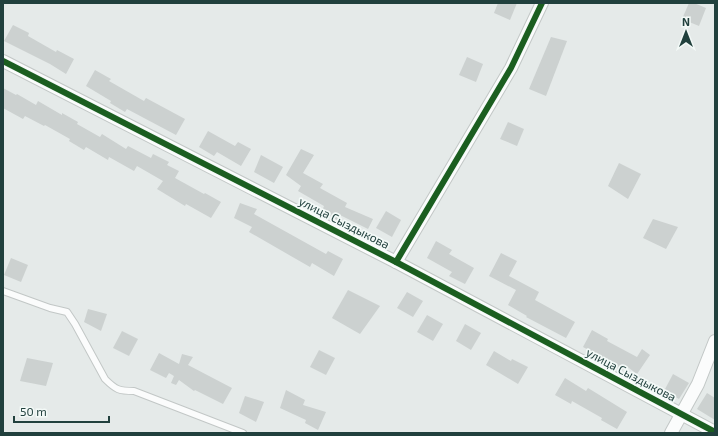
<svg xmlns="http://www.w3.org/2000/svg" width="718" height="436" font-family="'Exo 2',sans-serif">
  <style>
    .building { fill: #ccd1d0 }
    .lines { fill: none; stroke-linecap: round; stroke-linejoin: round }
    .lane-casing { stroke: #c2c7c6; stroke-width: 8 }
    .street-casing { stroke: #c2c7c6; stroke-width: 14 }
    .lane { stroke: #fbfcfc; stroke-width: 6 }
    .street { stroke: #fbfcfc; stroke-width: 12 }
    .cycleway-casing { stroke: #f3f9f7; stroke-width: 8 }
    .cycleway { stroke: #1b5e20; stroke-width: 6 }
    .labels { text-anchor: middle; stroke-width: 3.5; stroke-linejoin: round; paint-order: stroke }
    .street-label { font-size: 12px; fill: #21403d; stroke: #f3f9f7 }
  </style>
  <rect width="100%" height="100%" fill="#e5eae9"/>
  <g class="building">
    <polygon points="498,3 517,3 510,20 494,13"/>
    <polygon points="689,3 694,3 706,8 699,26 682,19"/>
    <polygon points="13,25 29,33 28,36 56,52 57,50 74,59 66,74 50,64 4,41"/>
    <polygon points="551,37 567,41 546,96 529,89"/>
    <polygon points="467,57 483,64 476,82 459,75"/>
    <polygon points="95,70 111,79 109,81 144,101 146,98 185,119 176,135 127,109 125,112 110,103 111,101 86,86"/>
    <polygon points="3,88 16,95 17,94 36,105 38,101 62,115 62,113 78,122 77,124 100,137 102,134 126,149 128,146 151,158 153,154 169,162 167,165 179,171 175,178 204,194 205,193 221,202 211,218 186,204 185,206 157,189 163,181 137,166 134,171 109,157 108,160 86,147 84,150 69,141 70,139 45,125 44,126 25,116 23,119 3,108"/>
    <polygon points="508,122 524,129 517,146 500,139"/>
    <polygon points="208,131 235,146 238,142 251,149 241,166 217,152 214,156 199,147"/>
    <polygon points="301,149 314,155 303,173 323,184 320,188 347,203 345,207 373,219 368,229 340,215 337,220 322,211 324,206 298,191 301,186 286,175"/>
    <polygon points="261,155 283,167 274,183 254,172"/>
    <polygon points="619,163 641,174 628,199 608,186"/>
    <polygon points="240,203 257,209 254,214 326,254 328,251 343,259 334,276 312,263 310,267 249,232 252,227 234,218"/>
    <polygon points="386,211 401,220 392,237 376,228"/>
    <polygon points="653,219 678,227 666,249 643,238"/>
    <polygon points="436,241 452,250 449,254 474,268 465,284 449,276 452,272 427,258"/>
    <polygon points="501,253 517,261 509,276 539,292 535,300 575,322 566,338 526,317 527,316 508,305 516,290 489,276"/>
    <polygon points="11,258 28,265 21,282 4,275"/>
    <polygon points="348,290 380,306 360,334 332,318"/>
    <polygon points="407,292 423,301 413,317 397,308"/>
    <polygon points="88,309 107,314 101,331 84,322"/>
    <polygon points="427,315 443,324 433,341 417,332"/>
    <polygon points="465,324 481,333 471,350 456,341"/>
    <polygon points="592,330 608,339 607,341 637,357 642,349 650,355 637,374 625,365 622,371 606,362 607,360 583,347"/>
    <polygon points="122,331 138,339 129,356 113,348"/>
    <polygon points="319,350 335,358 326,375 310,367"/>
    <polygon points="494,351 511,361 512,359 528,367 518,384 486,365"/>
    <polygon points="159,353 179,364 182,354 193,357 188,365 232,388 223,404 195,390 194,391 179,380 176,385 171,383 174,376 169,373 166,378 150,370"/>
    <polygon points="27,358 53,363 46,386 20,381"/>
    <polygon points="673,374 689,383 679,399 664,391"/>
    <polygon points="565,378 586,391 588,388 627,412 617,429 601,420 602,418 572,401 571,404 555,395"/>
    <polygon points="286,390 305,400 303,405 326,412 318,430 305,423 306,420 280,408"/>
    <polygon points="707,393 715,398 715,420 697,409"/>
    <polygon points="245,396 264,402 256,422 239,413"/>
  </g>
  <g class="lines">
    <defs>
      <path id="lane" d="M3 291 50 308 67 312 75 324 105 379C116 390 119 391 134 391L243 433"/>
      <g id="street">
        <polyline points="3,61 396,262 715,432"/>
        <polyline points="396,262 511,68 542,3"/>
        <polyline points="671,433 698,384 715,341"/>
      </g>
    </defs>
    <use href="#lane" class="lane-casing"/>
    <use href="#street" class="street-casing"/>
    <use href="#lane" class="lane"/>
    <use href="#street" class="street"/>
    <defs>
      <g id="cycleway">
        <polyline points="3,61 396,262 715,432"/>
        <polyline points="396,262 511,68 542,3"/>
      </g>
    </defs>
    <use href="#cycleway" class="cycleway-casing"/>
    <use href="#cycleway" class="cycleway"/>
  </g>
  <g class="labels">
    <g class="street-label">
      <text transform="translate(344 223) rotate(27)" y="4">улица Сыздыкова</text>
      <text transform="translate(631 375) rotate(28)" y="4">улица Сыздыкова</text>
    </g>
  </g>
  <rect width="718" height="436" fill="none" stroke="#21403d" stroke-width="8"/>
  <g transform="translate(686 32)" stroke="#f3f9f7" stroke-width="3" paint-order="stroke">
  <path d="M0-3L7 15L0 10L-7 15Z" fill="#21403d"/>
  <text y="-6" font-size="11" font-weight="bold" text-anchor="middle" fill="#21403d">N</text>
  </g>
  <path d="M14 416v6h95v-6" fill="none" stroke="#21403d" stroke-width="2"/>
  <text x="20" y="416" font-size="12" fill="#21403d" stroke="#f3f9f7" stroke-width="3" paint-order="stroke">50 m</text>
</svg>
